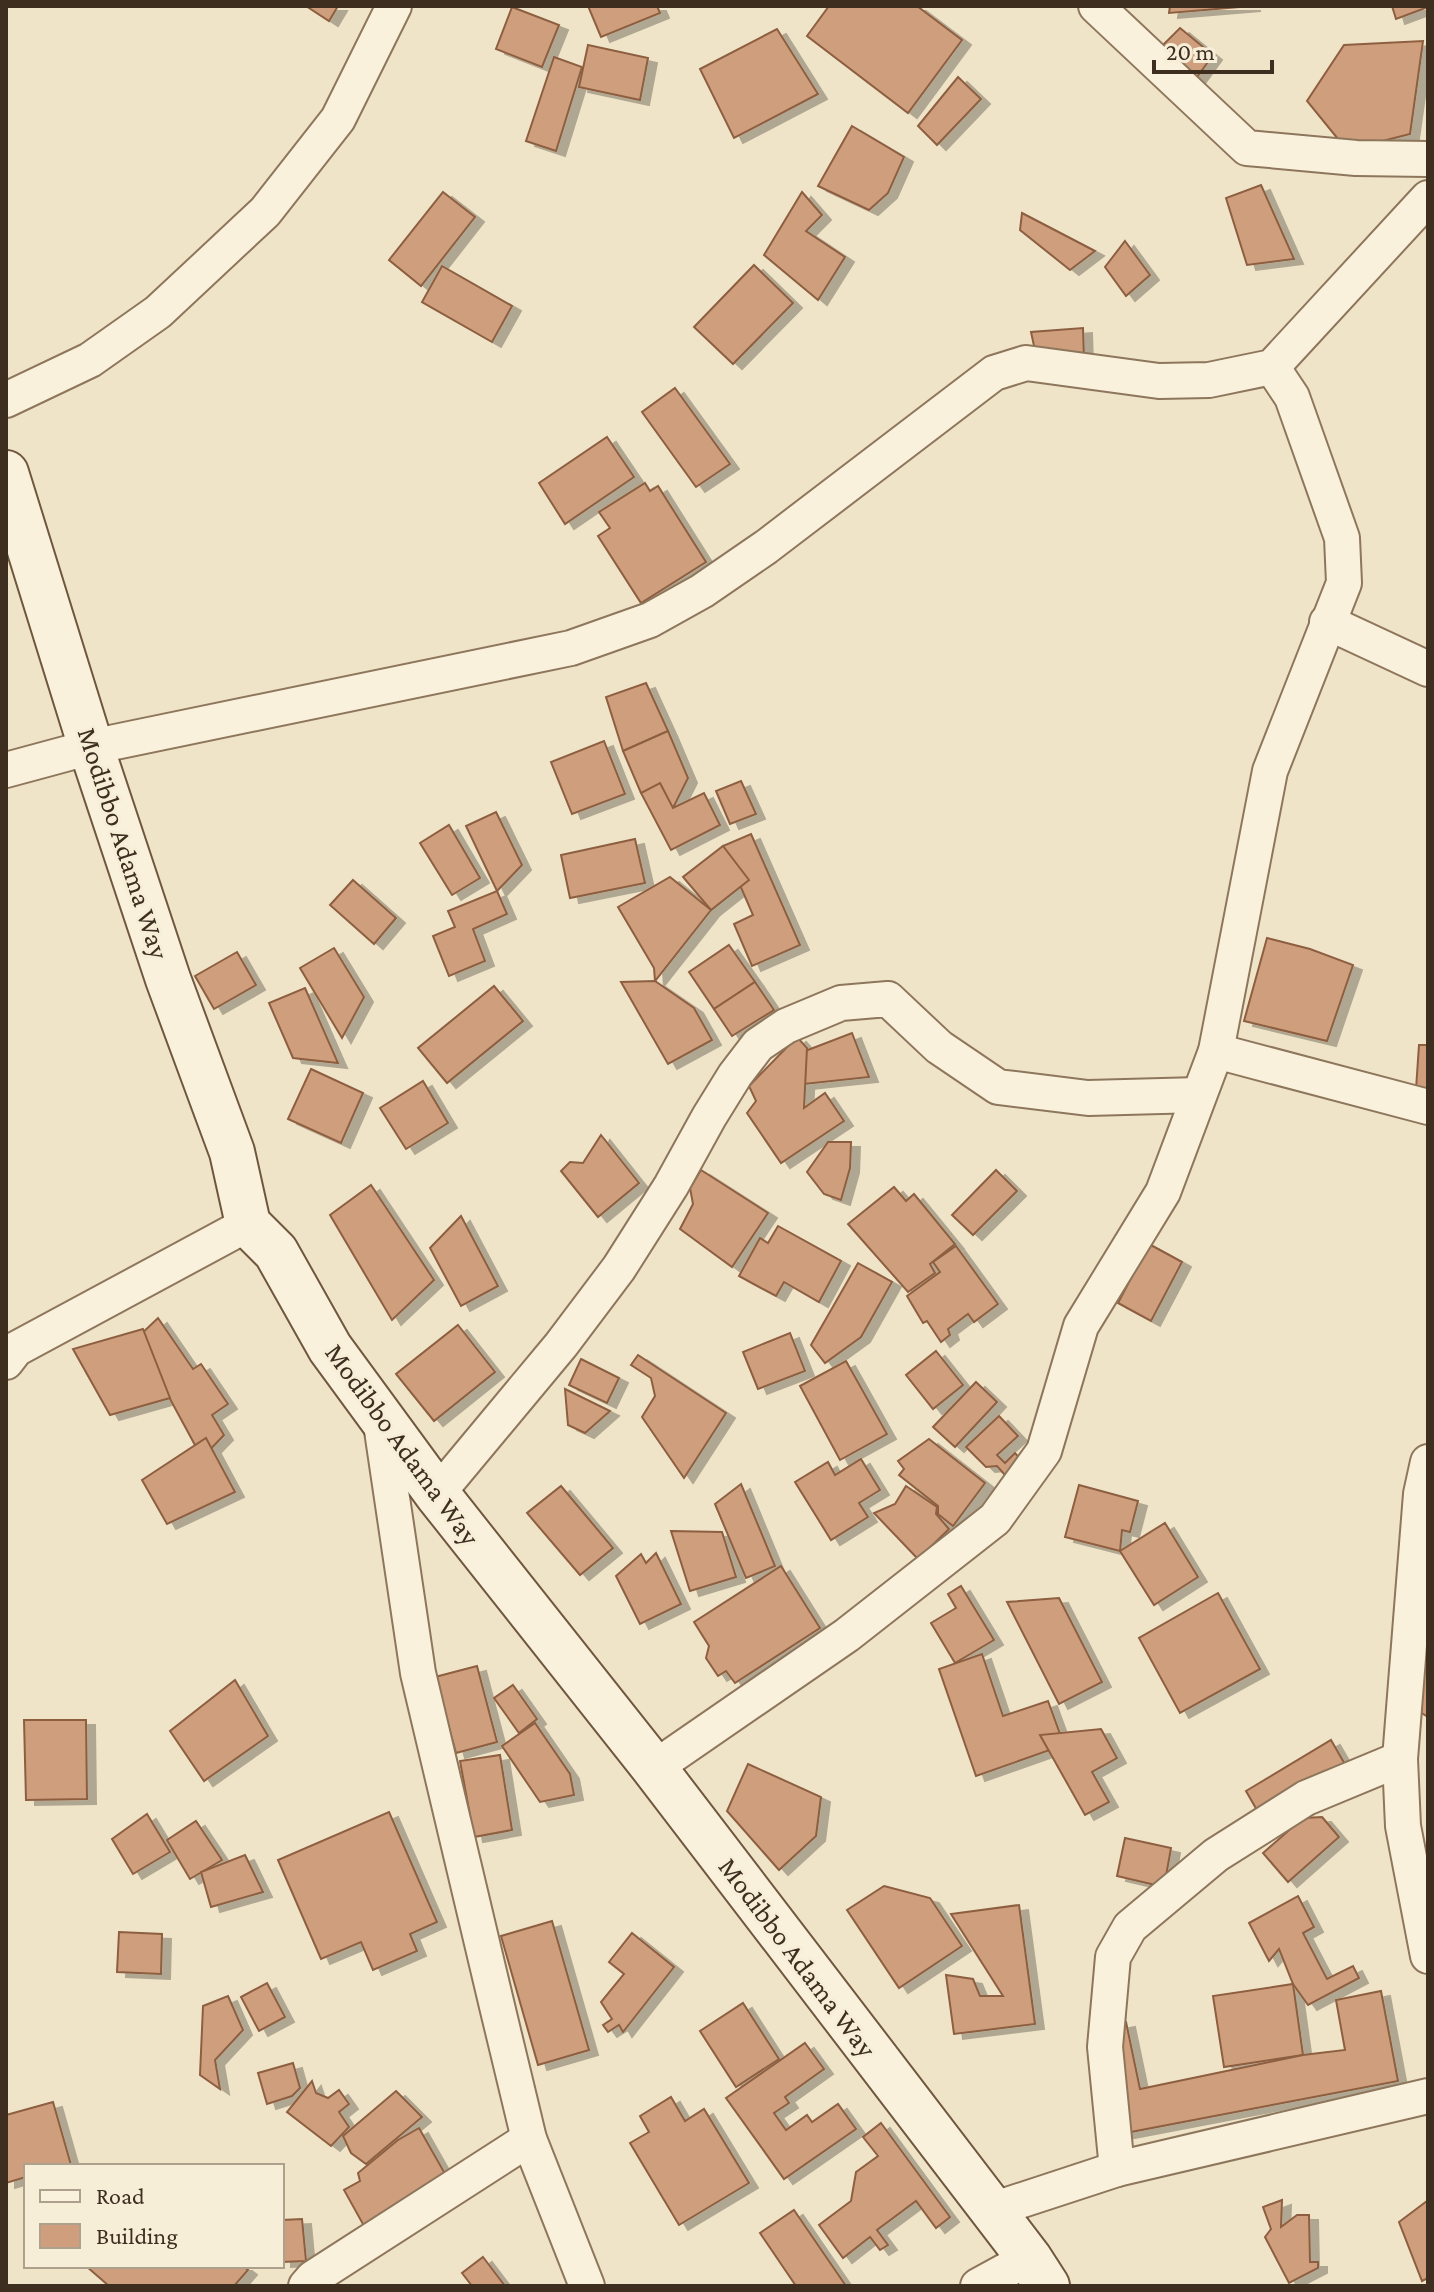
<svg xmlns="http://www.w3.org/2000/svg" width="1434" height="2292" font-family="'Crimson Pro',serif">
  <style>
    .building { fill: #cf9f7d; stroke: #8d5f41; stroke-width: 2; filter: url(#shadow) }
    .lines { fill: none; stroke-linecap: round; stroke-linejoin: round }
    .street-casing { stroke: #8d765c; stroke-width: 38 }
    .secondary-casing { stroke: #6f573f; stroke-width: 48 }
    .street { stroke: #faf1dc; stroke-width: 34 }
    .secondary { stroke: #faf1dc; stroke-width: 44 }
    .labels { text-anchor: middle; stroke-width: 6; stroke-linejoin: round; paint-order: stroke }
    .street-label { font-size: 28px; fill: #3d2e20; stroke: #f7eed8 }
  </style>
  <defs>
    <filter id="shadow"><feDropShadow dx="9" dy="5" stdDeviation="0" flood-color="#0004"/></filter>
  </defs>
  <rect width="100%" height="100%" fill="#f0e4c8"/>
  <g class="building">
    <polygon points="306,6 338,6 329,21"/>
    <polygon points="588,6 657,6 660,13 601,37"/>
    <polygon points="829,6 917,6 962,40 908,113 807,36"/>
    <polygon points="1170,6 1252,6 1169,13"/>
    <polygon points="1392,6 1428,6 1428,7 1396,19"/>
    <polygon points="512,7 559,25 542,67 496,49"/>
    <polygon points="1180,28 1213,55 1192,84 1154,54"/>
    <polygon points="777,29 818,94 734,138 700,69"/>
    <polygon points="1423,41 1410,134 1347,150 1307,101 1344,45"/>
    <polygon points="588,45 648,58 640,100 579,87"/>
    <polygon points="554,57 582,67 556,151 526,141"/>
    <polygon points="958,77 981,99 937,145 918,126"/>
    <polygon points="852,126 904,157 888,193 869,210 818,186"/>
    <polygon points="1261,185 1294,259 1247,265 1226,198"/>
    <polygon points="443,192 475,217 421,286 389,260"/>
    <polygon points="802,192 822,215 806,231 845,257 818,300 764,255"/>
    <polygon points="1022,213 1095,251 1070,270 1020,230"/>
    <polygon points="1125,241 1150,275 1126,296 1105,267"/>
    <polygon points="754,265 793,303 733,364 694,327"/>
    <polygon points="442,266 512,306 492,342 422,302"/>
    <polygon points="1083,328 1084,360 1036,355 1031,332"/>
    <polygon points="675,388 730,464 696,487 642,412"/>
    <polygon points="607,437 634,477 565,524 539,483"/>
    <polygon points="645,483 650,491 658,486 706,562 641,603 598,536 610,528 599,512"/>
    <polygon points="646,683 668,731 623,751 606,697"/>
    <polygon points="668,731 688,778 673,808 641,793 623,751"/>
    <polygon points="604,741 625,794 572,814 551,762"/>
    <polygon points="741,781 756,814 730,824 716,791"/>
    <polygon points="660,783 673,808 704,793 720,825 671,850 641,793"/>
    <polygon points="496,812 522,865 497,891 466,826"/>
    <polygon points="449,825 480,878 452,895 420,843"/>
    <polygon points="751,834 800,945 752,966 734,924 753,915 723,846"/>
    <polygon points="635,839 645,883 570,898 561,855"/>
    <polygon points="723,846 749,880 711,910 683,877"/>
    <polygon points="670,877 711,910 655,981 654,968 618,907"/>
    <polygon points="353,880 396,918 374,944 330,905"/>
    <polygon points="497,891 507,914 473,929 485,961 449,976 433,936 455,927 448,911"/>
    <polygon points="1267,938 1310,949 1353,965 1327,1041 1244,1021"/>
    <polygon points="729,945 755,982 714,1009 689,972"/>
    <polygon points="334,948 364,997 342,1038 300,968"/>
    <polygon points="237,952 256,985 214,1009 195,976"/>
    <polygon points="655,981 694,1008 712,1040 668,1064 621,982"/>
    <polygon points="755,982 774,1010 732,1036 714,1009"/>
    <polygon points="494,986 523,1021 447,1083 418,1048"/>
    <polygon points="305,988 338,1063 293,1058 269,1003"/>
    <polygon points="852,1033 869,1077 804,1084 800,1053"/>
    <polygon points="797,1037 807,1048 804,1108 825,1093 844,1121 781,1163 747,1113 756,1101 749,1086"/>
    <polygon points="1419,1045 1428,1045 1428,1105 1415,1104"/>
    <polygon points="311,1069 363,1093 341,1143 288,1119"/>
    <polygon points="423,1081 448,1123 406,1149 380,1108"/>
    <polygon points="601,1135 639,1183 598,1217 561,1171 570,1162 583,1163"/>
    <polygon points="828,1142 851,1142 850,1168 841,1200 824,1194 807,1172"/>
    <polygon points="701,1170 768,1213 732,1267 680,1229 693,1204 690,1188"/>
    <polygon points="996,1170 1017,1191 973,1235 952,1215"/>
    <polygon points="371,1185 434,1280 392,1320 330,1215"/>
    <polygon points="894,1187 906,1201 914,1194 955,1244 930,1264 935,1273 908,1292 848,1224"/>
    <polygon points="461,1216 498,1286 461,1306 430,1248"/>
    <polygon points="778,1226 841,1261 819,1302 784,1282 776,1296 739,1276 760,1238 768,1243"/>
    <polygon points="1149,1244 1182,1262 1151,1321 1118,1303"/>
    <polygon points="956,1246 998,1304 974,1322 968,1314 948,1329 950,1335 941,1342 927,1321 923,1323 907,1296 940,1272 933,1262"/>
    <polygon points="858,1263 892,1282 861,1337 825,1363 811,1345"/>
    <polygon points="158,1318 193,1369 201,1364 228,1404 212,1415 224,1435 202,1458 137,1338"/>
    <polygon points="458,1325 495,1372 434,1421 396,1374"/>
    <polygon points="143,1329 170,1398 110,1415 73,1349"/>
    <polygon points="790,1333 805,1371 758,1389 743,1352"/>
    <polygon points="936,1351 963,1385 933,1409 906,1375"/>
    <polygon points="638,1355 726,1413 684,1478 642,1417 655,1396 651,1378 631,1365"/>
    <polygon points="581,1359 619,1378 607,1403 569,1385"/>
    <polygon points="846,1361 887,1434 840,1460 800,1386"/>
    <polygon points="976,1382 997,1402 955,1447 933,1427"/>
    <polygon points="565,1389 610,1411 585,1433 568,1425"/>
    <polygon points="999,1416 1018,1436 997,1455 1005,1463 1015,1453 1021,1460 1005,1475 997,1466 986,1467 966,1447"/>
    <polygon points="206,1438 235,1492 167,1524 142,1480"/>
    <polygon points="929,1439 985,1483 953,1526 938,1514 938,1506 899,1475 904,1469 898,1461"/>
    <polygon points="861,1459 880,1490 859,1503 868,1517 831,1540 795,1482 828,1462 835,1475"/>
    <polygon points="741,1484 775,1566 746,1578 715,1504"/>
    <polygon points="1079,1485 1138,1501 1130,1532 1122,1530 1120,1551 1065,1537"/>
    <polygon points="561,1486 613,1548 580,1575 527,1513"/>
    <polygon points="906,1486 937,1507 936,1514 949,1529 918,1559 874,1513 895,1504"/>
    <polygon points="1165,1523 1198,1577 1154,1605 1120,1551"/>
    <polygon points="671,1531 722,1532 736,1577 690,1591"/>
    <polygon points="656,1553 681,1604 640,1624 616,1576 641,1554 646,1563"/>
    <polygon points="781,1566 820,1628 735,1683 726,1671 718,1676 706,1658 709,1646 694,1622"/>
    <polygon points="961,1586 994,1640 955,1663 931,1623 956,1608 948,1594"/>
    <polygon points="1218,1593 1260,1669 1180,1713 1139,1638"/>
    <polygon points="1059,1598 1102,1682 1059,1704 1007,1602"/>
    <polygon points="982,1654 1003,1716 1048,1701 1064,1745 976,1776 939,1669"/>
    <polygon points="1428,1660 1428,1717 1420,1712 1424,1661"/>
    <polygon points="477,1666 497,1742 456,1753 435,1677"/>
    <polygon points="235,1680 268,1736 204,1781 170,1731"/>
    <polygon points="513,1685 537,1719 519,1733 494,1698"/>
    <polygon points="24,1720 86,1720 87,1799 26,1800"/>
    <polygon points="535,1723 570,1774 574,1795 540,1802 502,1746"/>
    <polygon points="1101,1729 1117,1758 1092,1772 1109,1802 1085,1815 1040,1735"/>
    <polygon points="1331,1740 1350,1773 1265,1824 1246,1791"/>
    <polygon points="500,1755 512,1830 474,1837 460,1761"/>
    <polygon points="748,1764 821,1797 816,1836 779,1870 727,1811"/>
    <polygon points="389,1812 437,1922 410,1934 417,1951 373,1970 361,1942 321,1959 278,1860"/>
    <polygon points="147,1814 170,1852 133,1874 112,1839"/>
    <polygon points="1322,1817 1339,1837 1288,1882 1263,1853 1303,1818"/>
    <polygon points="196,1821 222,1860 190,1879 167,1840"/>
    <polygon points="1125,1838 1171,1848 1164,1887 1117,1876"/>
    <polygon points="245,1855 263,1892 211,1907 201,1872"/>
    <polygon points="884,1886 930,1898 962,1946 899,1988 847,1910"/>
    <polygon points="1298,1896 1314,1927 1303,1933 1327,1979 1353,1966 1359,1978 1308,2005 1293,1984 1279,1949 1269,1961 1249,1923"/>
    <polygon points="1019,1905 1035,2024 954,2034 946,1975 973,1979 980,1996 1003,1996 951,1914"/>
    <polygon points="552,1921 589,2050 538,2065 501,1936"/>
    <polygon points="119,1932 162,1934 161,1974 117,1972"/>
    <polygon points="632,1933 674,1967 623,2032 619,2025 608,2032 603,2025 612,2019 601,2002 624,1974 609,1962"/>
    <polygon points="267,1983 285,2017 259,2031 241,1997"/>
    <polygon points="1293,1984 1303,2055 1224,2067 1213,1996"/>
    <polygon points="1381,1991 1398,2081 1115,2135 1094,2028 1126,2022 1140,2089 1303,2055 1345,2050 1336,2000"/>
    <polygon points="228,1996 243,2030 215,2060 220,2089 200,2075 203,2006"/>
    <polygon points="743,2003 779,2059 736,2087 700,2031"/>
    <polygon points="805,2043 824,2069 785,2097 789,2103 774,2113 786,2130 807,2115 812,2122 838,2104 856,2129 784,2179 726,2098"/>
    <polygon points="293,2063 300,2088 292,2096 267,2104 258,2073"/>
    <polygon points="312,2081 316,2093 328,2098 339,2090 349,2104 339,2112 349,2127 331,2146 287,2112"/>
    <polygon points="396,2091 422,2117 366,2164 351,2153 343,2136"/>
    <polygon points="671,2097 685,2121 704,2109 749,2183 679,2225 630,2143 649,2132 640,2116"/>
    <polygon points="53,2102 71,2165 26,2166 26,2177 6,2183 6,2115"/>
    <polygon points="881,2123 950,2217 936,2228 916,2201 877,2230 888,2245 880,2250 870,2237 843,2258 819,2225 851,2201 856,2172 878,2156 863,2137"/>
    <polygon points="419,2128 448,2179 364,2226 344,2190 360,2181 358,2173 398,2140"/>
    <polygon points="1282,2200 1281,2227 1297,2215 1309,2215 1310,2262 1318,2262 1318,2268 1289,2283 1265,2237 1271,2229 1263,2207"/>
    <polygon points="1427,2201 1428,2278 1422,2281 1399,2222"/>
    <polygon points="794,2210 846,2286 796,2286 760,2233"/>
    <polygon points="302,2219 306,2261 282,2262 282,2220"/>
    <polygon points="483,2257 505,2286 472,2286 462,2273"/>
    <polygon points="86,2266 243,2266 248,2270 234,2286 109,2286"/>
  </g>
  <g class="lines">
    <defs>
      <g id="street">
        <polyline points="1096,6 1247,148 1356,158 1428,159"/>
        <polyline points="6,400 90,360 158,312 265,212 338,119 394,6"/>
        <polyline points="1327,622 1428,669"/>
        <polyline points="6,770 91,747 571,648 650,620 702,591 766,547 994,373 1026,363 1159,381 1209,380 1272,367 1428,198"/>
        <polyline points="1216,1051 1428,1107"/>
        <polyline points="6,1362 16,1349 248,1224"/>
        <polyline points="380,1417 418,1673 497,2006 529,2139 587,2286"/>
        <polyline points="1428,1462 1421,1494 1400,1759 1403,1826 1428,1956"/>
        <polyline points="437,1494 561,1345 619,1268 671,1186 709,1117 735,1075 758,1045 786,1026 841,1003 888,999 939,1047 998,1087 1088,1098 1199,1095"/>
        <polyline points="654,1768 847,1635 995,1519 1044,1451 1081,1326 1163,1192 1216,1051 1270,771 1344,583 1342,538 1292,397 1272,367"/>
        <polyline points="1117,2169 1105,2047 1113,1957 1130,1927 1216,1855 1306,1798 1400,1759"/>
        <polyline points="992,2210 1117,2169 1428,2096"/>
        <polyline points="306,2286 313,2278 529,2139"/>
        <polyline points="978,2286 1029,2258"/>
      </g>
      <polyline id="secondary" points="6,473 91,747 168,979 232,1152 248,1224 276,1252 330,1348 437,1494 654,1768 1029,2258 1047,2286"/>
    </defs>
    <use href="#street" class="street-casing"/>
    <use href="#secondary" class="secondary-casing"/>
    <use href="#street" class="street"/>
    <use href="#secondary" class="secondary"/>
  </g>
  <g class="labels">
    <g class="street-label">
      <text transform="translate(124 843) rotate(72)" y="10">Modibbo Adama Way</text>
      <text transform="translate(403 1444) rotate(54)" y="10">Modibbo Adama Way</text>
      <text transform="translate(798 1957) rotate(53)" y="10">Modibbo Adama Way</text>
    </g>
  </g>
  <rect width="1434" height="2292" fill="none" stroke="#3d2e20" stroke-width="16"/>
  <rect x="24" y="2164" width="260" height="104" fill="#f7eed8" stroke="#ada18e" stroke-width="2"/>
  <rect x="40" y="2190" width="40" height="12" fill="#faf1dc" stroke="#ada18e" stroke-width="2"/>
  <text x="96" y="2204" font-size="24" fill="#3d2e20">Road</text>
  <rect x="40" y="2224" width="40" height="24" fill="#cf9f7d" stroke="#ada18e" stroke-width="2"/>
  <text x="96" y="2244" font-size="24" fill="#3d2e20">Building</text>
  <path d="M1154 60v12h118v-12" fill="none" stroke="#3d2e20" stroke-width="4"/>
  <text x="1166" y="60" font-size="24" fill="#3d2e20" stroke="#f7eed8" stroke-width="6" paint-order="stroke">20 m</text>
</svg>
